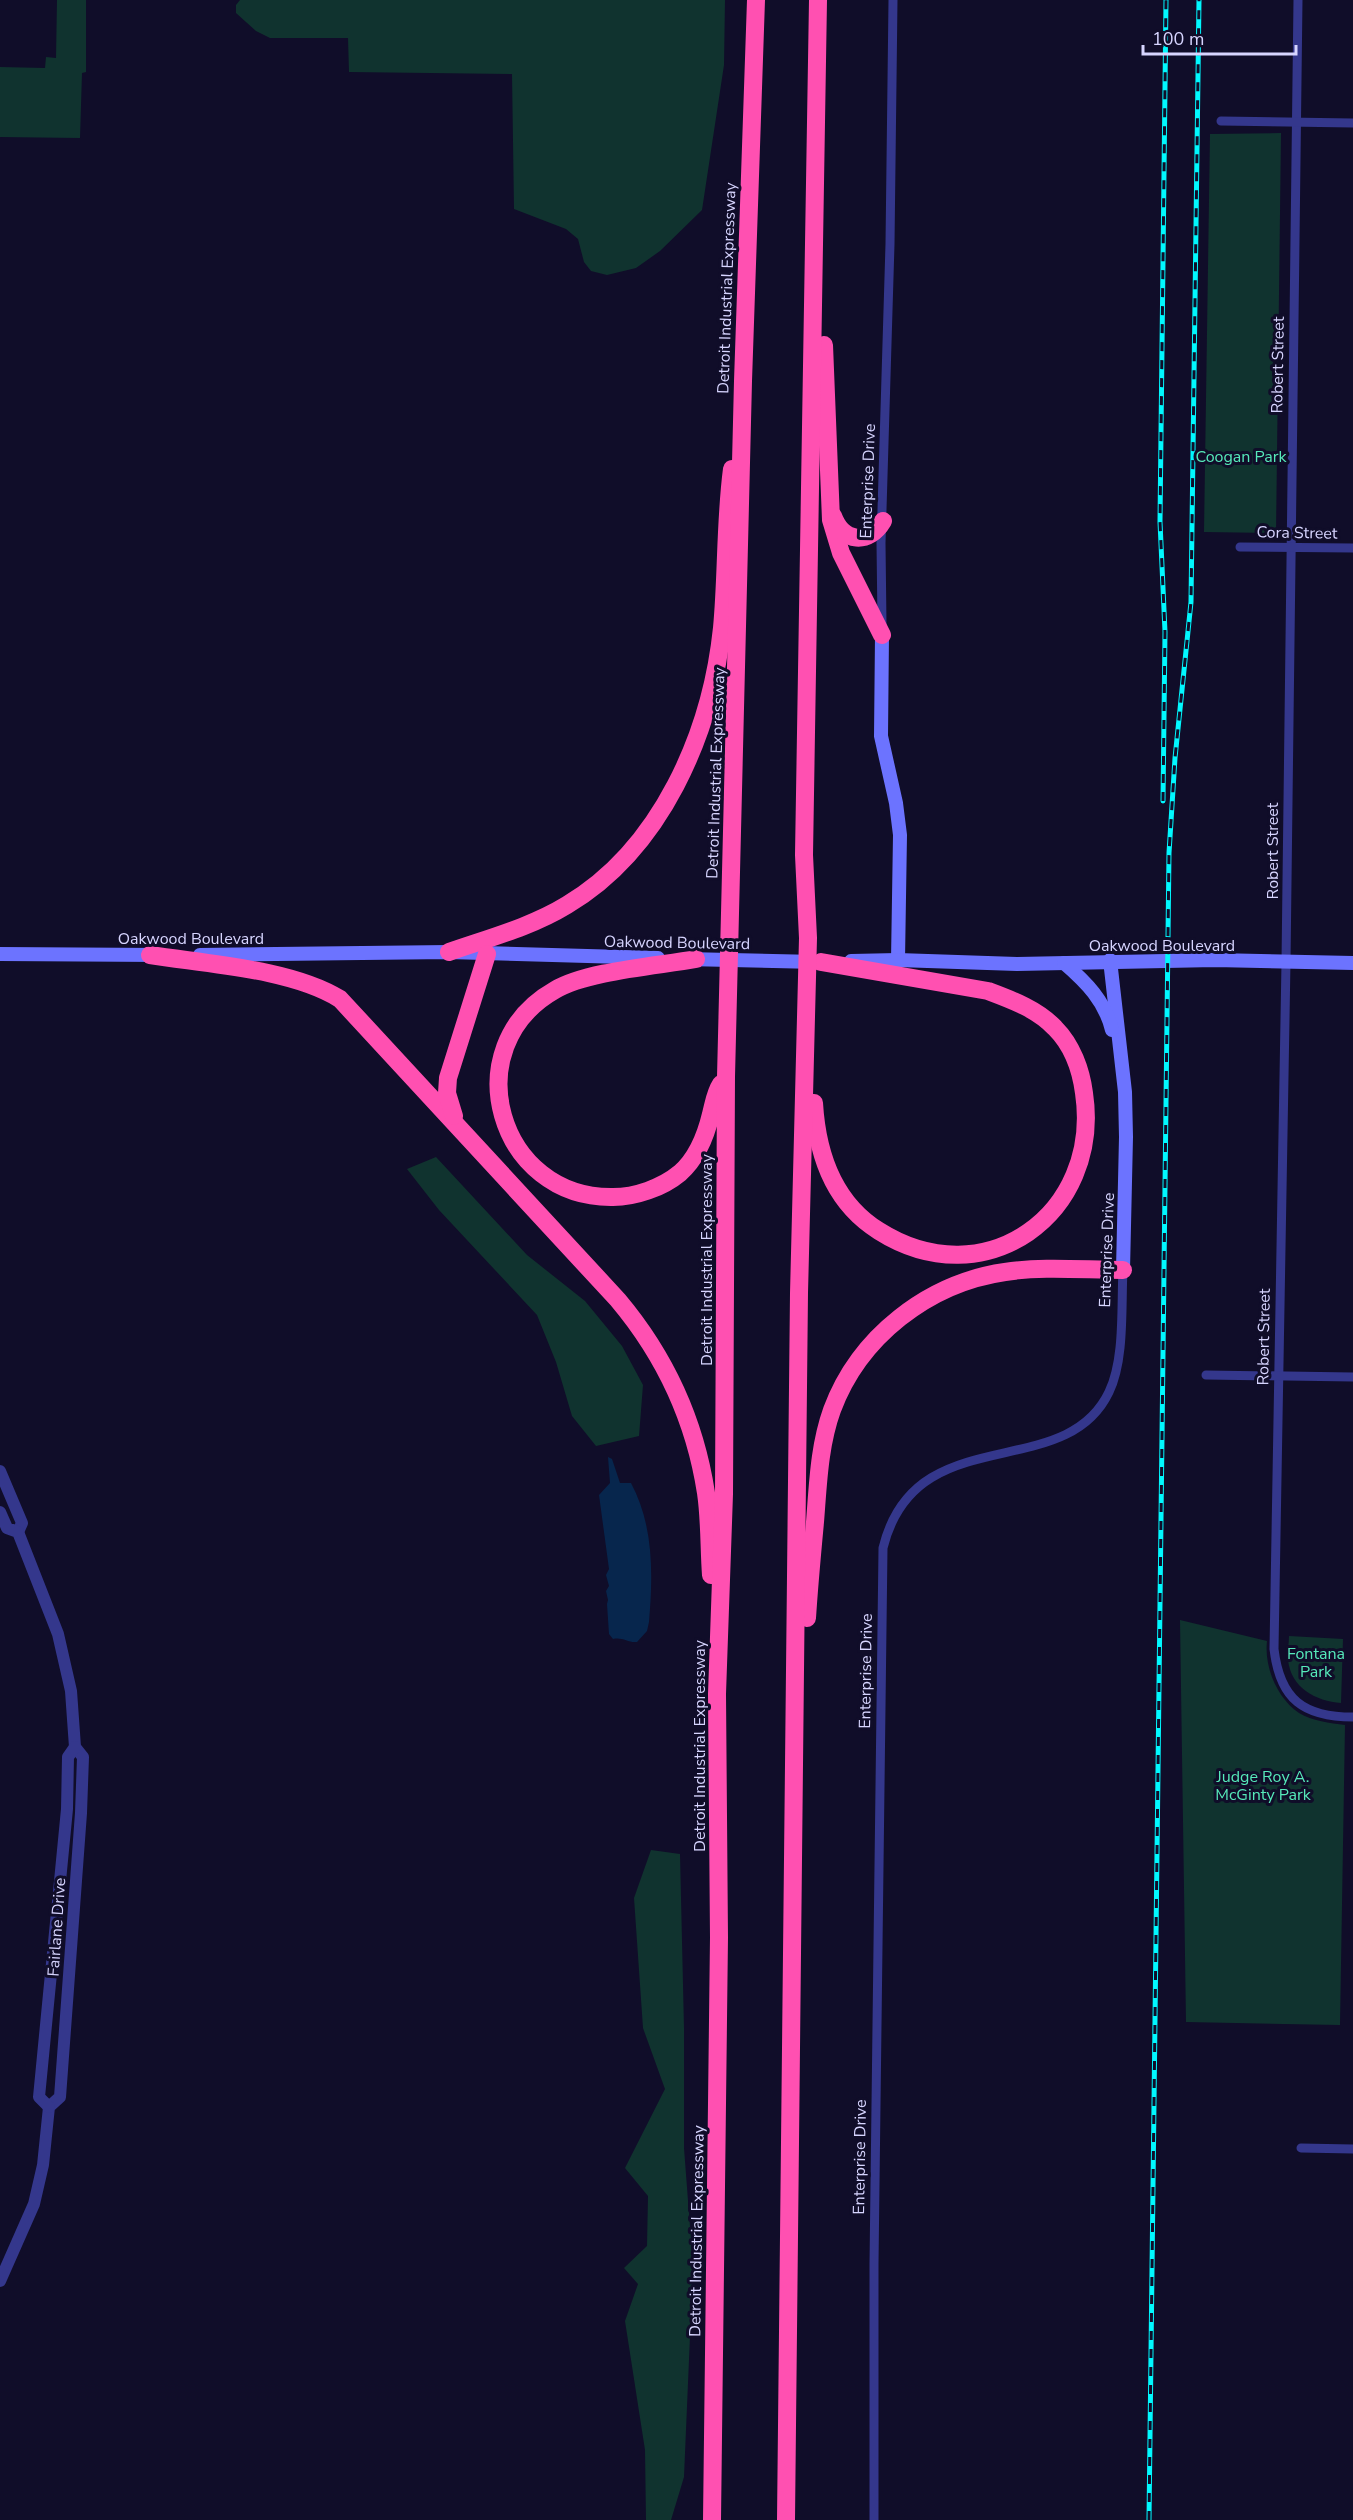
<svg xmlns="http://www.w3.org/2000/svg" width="1353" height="2520" font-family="'Nunito Sans',sans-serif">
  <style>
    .green { fill: #10332f }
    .water { fill: #07264d }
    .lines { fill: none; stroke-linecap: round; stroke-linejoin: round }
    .minor { stroke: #34378c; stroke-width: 9 }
    .tertiary { stroke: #34378c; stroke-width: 12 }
    .secondary { stroke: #6c73ff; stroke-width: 14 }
    .motorway { stroke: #ff50b1; stroke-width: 18 }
    .rail-casing { stroke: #01f8ff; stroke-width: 5 }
    .rail { stroke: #100d29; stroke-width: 3; stroke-dasharray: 9; stroke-linecap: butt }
    .labels { text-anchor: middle; stroke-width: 6; stroke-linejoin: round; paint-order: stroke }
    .street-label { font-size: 16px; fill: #d7d5ff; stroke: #100d29 }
    .park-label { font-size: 16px; fill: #56eaba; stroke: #100d29 }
  </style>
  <rect width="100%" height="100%" fill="#100d29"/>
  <g class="green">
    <polygon points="57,0 86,0 86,72 82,73 80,138 0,137 0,67 45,68 46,57 56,58"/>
    <polygon points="240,0 725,0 724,65 702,210 660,251 636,268 607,275 591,271 584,262 578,239 566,229 514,209 512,74 349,72 348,38 270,38 256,31 236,13 236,5"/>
    <polygon points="1281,133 1276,533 1204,532 1210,134"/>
    <polygon points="436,1157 527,1255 585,1301 622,1346 643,1385 639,1436 596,1446 572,1416 556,1362 537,1315 439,1210 407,1169"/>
    <path d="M1180 1620 1267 1641C1264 1667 1277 1698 1299 1713 1312 1721 1330 1723 1345 1725L1340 2025 1186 2022Z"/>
    <path d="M1289 1636 1343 1639 1341 1703C1316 1701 1291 1688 1288 1660 1287 1652 1289 1644 1289 1636Z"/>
    <polygon points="651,1850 680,1854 684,2028 684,2148 693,2266 684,2477 671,2520 646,2520 645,2450 625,2321 638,2284 624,2268 647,2246 648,2196 625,2168 665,2089 643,2028 634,1898"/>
  </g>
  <path class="water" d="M608 1457 612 1459 620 1483H631C654 1526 653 1575 649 1622L647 1631 637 1642C628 1643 623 1637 613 1639L609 1634 607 1604 608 1600 606 1591 609 1586 606 1575 609 1569 599 1495 610 1483Z"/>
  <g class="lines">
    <g class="minor">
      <path d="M1298 0 1286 962 1274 1649C1280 1700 1304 1717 1353 1717"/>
      <polyline points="1221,121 1353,123"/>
      <polyline points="1240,547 1353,548"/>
      <polyline points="882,624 881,543 890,244 893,0"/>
      <polyline points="1206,1375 1353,1377"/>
      <polyline points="1301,2148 1353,2149"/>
      <path d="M874 2520V2264L883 1548C915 1417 1065 1485 1109 1392 1125 1359 1121 1306 1123 1270"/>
    </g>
    <g class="tertiary">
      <polyline points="0,1471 22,1523 18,1532"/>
      <polyline points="0,1512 7,1528 18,1532 58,1634 71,1691 75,1747 83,1757 81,1813 60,2097 49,2107 43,2165 34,2204 0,2281"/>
      <polyline points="49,2107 39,2097 67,1809 68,1757 75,1747"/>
    </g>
    <g class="secondary">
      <polyline points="882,635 881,736 896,803 900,835 898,960"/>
      <polyline points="0,954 160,955"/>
      <polyline points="200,955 449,952 658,958"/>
      <polyline points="686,959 817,962"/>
      <polyline points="1110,960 1125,1092 1126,1137 1123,1270"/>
      <polyline points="851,961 898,960 1017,964 1215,960 1353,963"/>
      <path d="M1064 963C1086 982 1105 1001 1112 1030"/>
    </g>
    <g class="motorway">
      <polyline points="824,345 831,520 841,553 882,635"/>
      <path d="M833 516C843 543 869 545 883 521"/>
      <path d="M449 952C489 938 531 927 567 905 661 849 711 734 722 628 727 575 725 522 732 469"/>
      <path d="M150 955C207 964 292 969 340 999L618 1300C665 1356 695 1421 706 1493 710 1520 709 1548 711 1575"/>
      <path d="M696 959C657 966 587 971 555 990 454 1047 498 1199 613 1197 635 1197 662 1188 680 1173 697 1158 706 1135 711 1114 714 1103 715 1093 721 1084"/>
      <path d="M814 1103C817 1154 834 1203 879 1231 985 1298 1102 1214 1084 1093 1081 1070 1072 1045 1055 1028 1037 1009 1012 1000 988 991L821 962"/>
      <polyline points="454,1116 447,1093 448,1078 487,954"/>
      <path d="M807 1618C809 1586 812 1554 815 1522 818 1485 819 1446 832 1410 859 1337 928 1283 1005 1272 1043 1266 1084 1270 1123 1270"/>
      <polyline points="712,2520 719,1937 717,1694 724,1494 726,1077 743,381 756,0"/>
      <polyline points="786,2520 799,1293 808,938 804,855 818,0"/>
    </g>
    <defs>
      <g id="rail">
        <polyline points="1163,801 1165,632 1160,522 1166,0"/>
        <polyline points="1149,2520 1169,853 1175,758 1191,602 1199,0"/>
      </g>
    </defs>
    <use href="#rail" class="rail-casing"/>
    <use href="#rail" class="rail"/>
  </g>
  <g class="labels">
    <g class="street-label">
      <text transform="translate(726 288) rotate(-88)" y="6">Detroit Industrial Expressway</text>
      <text transform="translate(1277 365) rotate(-89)" y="6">Robert Street</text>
      <text transform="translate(867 481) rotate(-88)" y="6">Enterprise Drive</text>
      <text transform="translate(1297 532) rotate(1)" y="6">Cora Street</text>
      <text transform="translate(715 773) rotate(-88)" y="6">Detroit Industrial Expressway</text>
      <text transform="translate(1272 851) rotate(-90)" y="6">Robert Street</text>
      <text x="191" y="944">Oakwood Boulevard</text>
      <text transform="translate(677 942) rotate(1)" y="6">Oakwood Boulevard</text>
      <text x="1162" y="951">Oakwood Boulevard</text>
      <text transform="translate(1106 1250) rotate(-88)" y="6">Enterprise Drive</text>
      <text transform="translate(706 1260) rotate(-90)" y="6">Detroit Industrial Expressway</text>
      <text transform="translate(1263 1337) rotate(-89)" y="6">Robert Street</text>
      <text transform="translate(865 1671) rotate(-89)" y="6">Enterprise Drive</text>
      <text transform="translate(699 1746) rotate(-90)" y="6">Detroit Industrial Expressway</text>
      <text transform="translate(56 1927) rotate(-86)" y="6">Fairlane Drive</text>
      <text transform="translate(859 2157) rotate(-89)" y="6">Enterprise Drive</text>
      <text transform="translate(696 2231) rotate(-89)" y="6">Detroit Industrial Expressway</text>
    </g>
    <g class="park-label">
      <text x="1241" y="462">Coogan Park</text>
      <text x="1316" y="1659">Fontana<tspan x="1316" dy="18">Park</tspan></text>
      <text x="1263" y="1782">Judge Roy A.<tspan x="1263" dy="18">McGinty Park</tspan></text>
    </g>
  </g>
  <path d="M1143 45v9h153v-9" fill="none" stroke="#d7d5ff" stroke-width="3"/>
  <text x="1152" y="45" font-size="18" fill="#d7d5ff" stroke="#100d29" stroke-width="4.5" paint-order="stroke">100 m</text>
</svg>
